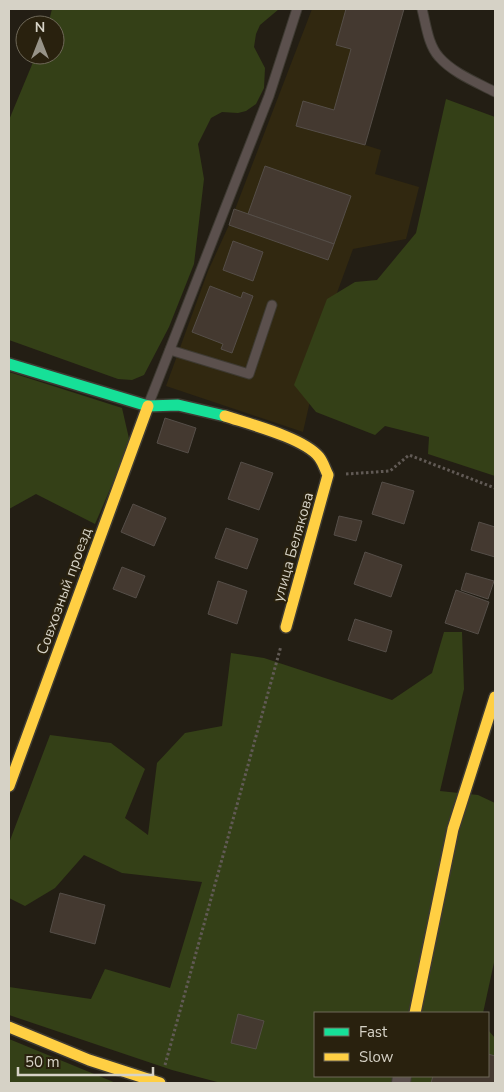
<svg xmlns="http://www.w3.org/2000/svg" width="504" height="1092" font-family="'Nunito Sans',sans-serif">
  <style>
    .built { fill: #312810 }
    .green { fill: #344017 }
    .building { fill: #443930; stroke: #554e48 }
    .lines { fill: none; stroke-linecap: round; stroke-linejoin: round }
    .lane-casing { stroke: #3e3a32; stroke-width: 11 }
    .street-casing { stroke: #3e3a32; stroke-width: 20 }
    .fast-casing { stroke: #3e3a32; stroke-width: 14 }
    .slow-casing { stroke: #3e3a32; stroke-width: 14 }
    .path { stroke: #615a55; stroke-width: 3; stroke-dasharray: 2.5 2.5; stroke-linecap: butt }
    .lane { stroke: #5b504d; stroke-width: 9 }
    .street { stroke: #5b504d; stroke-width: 18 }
    .fast { stroke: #16e098; stroke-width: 11 }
    .slow { stroke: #ffcf43; stroke-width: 11 }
    .labels { text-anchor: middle; stroke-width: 4; stroke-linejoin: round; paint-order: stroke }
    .street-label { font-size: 15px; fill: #d6d2c6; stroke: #29210e }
  </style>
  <rect width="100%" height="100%" fill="#231e14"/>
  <polygon class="built" points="312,9 404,9 365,145 381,150 375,174 419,187 406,239 353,249 330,312 303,432 166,386 208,271 229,225"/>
  <g class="green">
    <polygon points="52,9 279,9 260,25 256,34 254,47 265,68 264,88 256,104 246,111 238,113 222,112 211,118 198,144 204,179 194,264 169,327 144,375 132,380 118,379 9,340 9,120 36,55 55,55 55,25 48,25"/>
    <polygon points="446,99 495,117 495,476 428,454 429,437 385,426 375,435 316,412 294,385 327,299 355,282 377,280 416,233"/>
    <polygon points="9,372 122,408 130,443 95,524 36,494 9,509"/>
    <polygon points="444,632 462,632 464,689 440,791 478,795 495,803 495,958 483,1013 315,1013 315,1076 488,1076 488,1030 495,1038 495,1083 221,1083 172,1070 9,1015 9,987 91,999 105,969 170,988 202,882 122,873 84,855 55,888 25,906 9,898 9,843 50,735 111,743 145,769 125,818 148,835 157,763 185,733 222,726 231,653 264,658 392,700 432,673"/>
    <polygon points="9,1039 116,1083 9,1083"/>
  </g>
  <g class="building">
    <polygon points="346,9 404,9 365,145 296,126 303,101 334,110 351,49 336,45"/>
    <polygon points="265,166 351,196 334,244 248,214"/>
    <polygon points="234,209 334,244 328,260 229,225"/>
    <polygon points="233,241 263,252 253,281 223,270"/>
    <polygon points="210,286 241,298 243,292 253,296 232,353 221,349 223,344 192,332"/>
    <polygon points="165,418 196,428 188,453 157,443"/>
    <polygon points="241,462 273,473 259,510 228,499"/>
    <polygon points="382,482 414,491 404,524 372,514"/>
    <polygon points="133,504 166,518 154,546 121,532"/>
    <polygon points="339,516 362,521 356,541 334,535"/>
    <polygon points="479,522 495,527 495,557 471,550"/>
    <polygon points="226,528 258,539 247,569 215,558"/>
    <polygon points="365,552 402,565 391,597 354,584"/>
    <polygon points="122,567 145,576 136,598 113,589"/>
    <polygon points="466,573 494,581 488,599 461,590"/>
    <polygon points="218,581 247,591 237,624 208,614"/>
    <polygon points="456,590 489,602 478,634 445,623"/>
    <polygon points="355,619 392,631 386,652 348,640"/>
    <polygon points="60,893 105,905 95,944 50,932"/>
    <polygon points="238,1014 264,1021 256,1049 231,1043"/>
    <polygon points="488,1054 495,1056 495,1083 431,1083 433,1076 488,1076"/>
  </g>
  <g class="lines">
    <defs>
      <g id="lane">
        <path d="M422 9C426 24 428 45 439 57 453 73 476 82 495 92"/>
        <polyline points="170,350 249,374 272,305"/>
        <polyline points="149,403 269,96 297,9"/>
      </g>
      <polyline id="street" points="401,1083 402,1076"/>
      <polyline id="fast" points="9,364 148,406 178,405 225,416"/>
      <g id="slow">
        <path d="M225 416C249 424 304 438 319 457 323 462 325 469 328 475L286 627"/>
        <polyline points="9,786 148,406"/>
        <polyline points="415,1013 453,829 495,697"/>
        <polyline points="9,1027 89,1060 160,1083"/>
      </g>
    </defs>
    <use href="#lane" class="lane-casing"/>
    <use href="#street" class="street-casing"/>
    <use href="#fast" class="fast-casing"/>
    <use href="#slow" class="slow-casing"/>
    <g class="path">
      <polyline points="346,474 390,471 409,455 495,488"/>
      <polyline points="165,1065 281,646"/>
    </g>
    <use href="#lane" class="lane"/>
    <use href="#street" class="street"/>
    <use href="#fast" class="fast"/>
    <use href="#slow" class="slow"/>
  </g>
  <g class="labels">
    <g class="street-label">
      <text transform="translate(293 547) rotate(-74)" y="5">улица Белякова</text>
      <text transform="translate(64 591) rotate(-70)" y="5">Совхозный проезд</text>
    </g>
  </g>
  <rect width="504" height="1092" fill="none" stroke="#d6d2c6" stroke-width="20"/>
  <rect x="314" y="1012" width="175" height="65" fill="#29210e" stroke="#6e6858"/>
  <rect x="324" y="1028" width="25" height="8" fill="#16e098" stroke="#6e6858"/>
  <text x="359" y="1037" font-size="15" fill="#d6d2c6">Fast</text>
  <rect x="324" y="1053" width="25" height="8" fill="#ffcf43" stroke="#6e6858"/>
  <text x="359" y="1062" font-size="15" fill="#d6d2c6">Slow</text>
  <g transform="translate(40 40)"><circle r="24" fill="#29210e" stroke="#6e6858"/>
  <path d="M0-4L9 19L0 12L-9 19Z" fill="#979388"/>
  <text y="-8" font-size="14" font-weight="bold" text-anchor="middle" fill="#d6d2c6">N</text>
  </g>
  <path d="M18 1067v8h135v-8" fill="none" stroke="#d6d2c6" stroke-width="2.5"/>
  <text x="25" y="1067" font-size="15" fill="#d6d2c6" stroke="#29210e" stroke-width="4" paint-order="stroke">50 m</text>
</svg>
